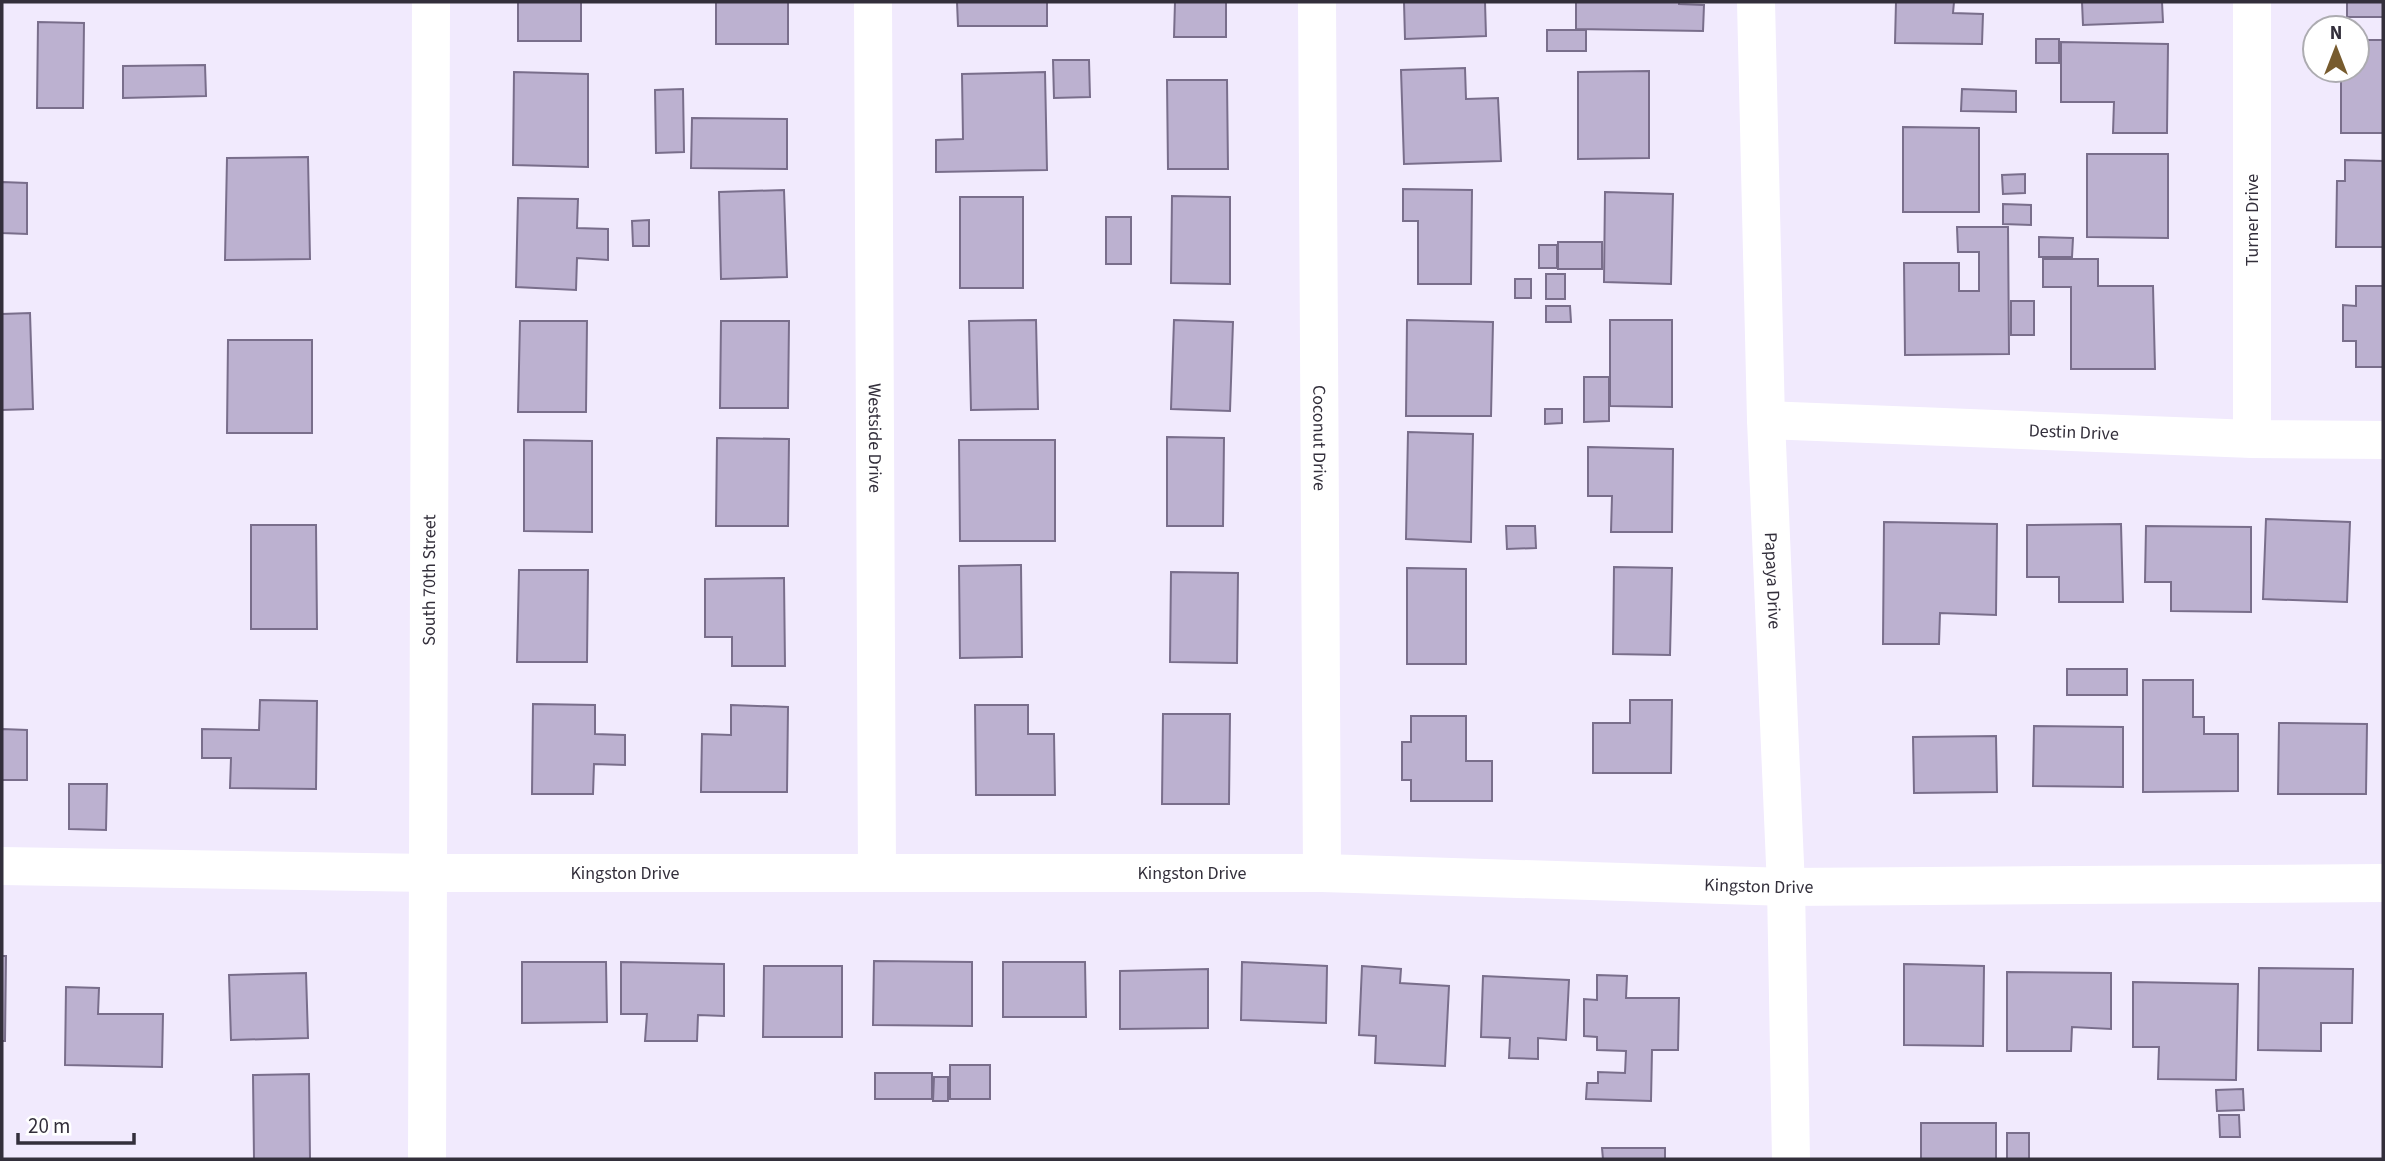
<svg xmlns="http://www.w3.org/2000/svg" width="2385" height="1161" font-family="'Source Sans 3',sans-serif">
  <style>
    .building { fill: #bcb1d0; stroke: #796e8b; stroke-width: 2 }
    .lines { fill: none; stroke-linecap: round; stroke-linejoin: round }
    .street { stroke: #fff; stroke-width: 38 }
    .labels { text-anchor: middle; stroke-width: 5; stroke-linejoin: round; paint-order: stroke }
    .street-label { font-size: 18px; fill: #332f3b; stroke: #fff }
  </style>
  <rect width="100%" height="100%" fill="#f1eafd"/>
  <g class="building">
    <rect x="518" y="2" width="63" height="39"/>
    <rect x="716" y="2" width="72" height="42"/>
    <polygon points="957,2 1047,2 1047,26 958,26"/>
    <polygon points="1175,2 1226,2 1226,37 1174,37"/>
    <polygon points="1404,2 1485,2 1486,36 1405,39"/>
    <polygon points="1576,2 1679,2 1679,4 1704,5 1703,31 1576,29"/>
    <polygon points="1896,2 1954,2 1953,13 1983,14 1982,44 1895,43"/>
    <polygon points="2082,2 2162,2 2163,22 2083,25"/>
    <rect x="2347" y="2" width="36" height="15"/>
    <polygon points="38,22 84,23 83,108 37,108"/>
    <rect x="1547" y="30" width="39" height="21"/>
    <rect x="2036" y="39" width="23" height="24"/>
    <polygon points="2357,40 2383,40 2383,133 2341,133 2341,70 2357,70"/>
    <polygon points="2061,42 2168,44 2167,133 2113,133 2114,102 2061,102"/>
    <polygon points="1053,60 1089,60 1090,97 1054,98"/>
    <polygon points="205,65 206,96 123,98 123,66"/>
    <polygon points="1465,68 1466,99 1498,98 1501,161 1404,164 1401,70"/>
    <polygon points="1649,71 1649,158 1578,159 1578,72"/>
    <polygon points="514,72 588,74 588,167 513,165"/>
    <polygon points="1045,72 1047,170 936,172 936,140 963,139 962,74"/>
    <polygon points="1167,80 1227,80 1228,169 1168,169"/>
    <polygon points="683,89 684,152 656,153 655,90"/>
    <polygon points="1962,89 2016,91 2016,112 1961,111"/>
    <polygon points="692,118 787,119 787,169 691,168"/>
    <polygon points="1903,127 1979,128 1979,212 1903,212"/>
    <polygon points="2087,154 2168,154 2168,238 2087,237"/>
    <polygon points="308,157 310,259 225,260 227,158"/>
    <polygon points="2345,160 2383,161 2383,247 2336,247 2337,181 2345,181"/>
    <polygon points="2025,174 2025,193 2003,194 2002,175"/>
    <polygon points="2,182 27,183 27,234 2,233"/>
    <polygon points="1403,189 1472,190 1471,284 1418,284 1418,221 1403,221"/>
    <polygon points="784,190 787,277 721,279 719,192"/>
    <polygon points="1605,192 1673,194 1671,284 1604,282"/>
    <polygon points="1172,196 1230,197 1230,284 1171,283"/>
    <rect x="960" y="197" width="63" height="91"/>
    <polygon points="518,198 578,199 577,228 608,229 608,260 577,258 576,290 516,287"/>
    <polygon points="2003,204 2031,205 2031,225 2003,224"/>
    <rect x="1106" y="217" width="25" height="47"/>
    <polygon points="649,220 649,246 633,246 632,221"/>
    <polygon points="1957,227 2008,227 2009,354 1905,355 1904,263 1959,263 1959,291 1979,291 1979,252 1958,252"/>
    <polygon points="2039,237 2073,238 2072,257 2039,257"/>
    <rect x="1558" y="242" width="44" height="27"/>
    <rect x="1539" y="245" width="18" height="23"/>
    <polygon points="2043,259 2098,259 2098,286 2153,286 2155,369 2071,369 2071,287 2043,287"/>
    <rect x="1546" y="274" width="19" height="25"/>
    <rect x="1515" y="279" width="16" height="19"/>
    <polygon points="2356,286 2383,286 2383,367 2356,367 2356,341 2343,341 2343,305 2356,306"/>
    <rect x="2011" y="301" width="23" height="34"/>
    <polygon points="1546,306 1570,306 1571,322 1546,322"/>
    <polygon points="30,313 33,409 2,410 2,314"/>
    <polygon points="1036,320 1038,409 971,410 969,321"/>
    <polygon points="1174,320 1233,322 1230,411 1171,409"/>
    <polygon points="1407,320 1493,322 1491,416 1406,416"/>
    <polygon points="1610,320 1672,320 1672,407 1610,406"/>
    <polygon points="520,321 587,321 586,412 518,412"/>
    <polygon points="721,321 789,321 788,408 720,408"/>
    <polygon points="228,340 312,340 312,433 227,433"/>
    <polygon points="1584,377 1609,377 1609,421 1584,422"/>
    <polygon points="1545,409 1562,409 1562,423 1545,424"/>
    <polygon points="1408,432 1473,434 1471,542 1406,539"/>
    <polygon points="1167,437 1224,438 1223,526 1167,526"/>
    <polygon points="717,438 789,439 788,526 716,526"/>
    <polygon points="524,440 592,441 592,532 524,531"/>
    <polygon points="959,440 1055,440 1055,541 960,541"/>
    <polygon points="1588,447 1673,449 1672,532 1611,532 1612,496 1588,496"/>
    <polygon points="2266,519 2350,522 2347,602 2263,599"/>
    <polygon points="1884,522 1997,524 1996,615 1940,613 1939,644 1883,644"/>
    <polygon points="2121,524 2123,602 2059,602 2059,577 2027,577 2027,525"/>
    <polygon points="251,525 316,525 317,629 251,629"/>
    <polygon points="1506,526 1535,526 1536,548 1507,549"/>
    <polygon points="2146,526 2251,527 2251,612 2171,611 2171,582 2145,582"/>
    <polygon points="1021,565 1022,657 960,658 959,566"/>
    <polygon points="1614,567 1672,568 1670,655 1613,654"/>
    <polygon points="1407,568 1466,569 1466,664 1407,664"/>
    <polygon points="519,570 588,570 587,662 517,662"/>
    <polygon points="1171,572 1238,573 1237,663 1170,662"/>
    <polygon points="784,578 785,666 732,666 732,637 705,637 705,579"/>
    <rect x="2067" y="669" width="60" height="26"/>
    <polygon points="2143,680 2193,680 2193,717 2204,717 2204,734 2238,734 2238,791 2143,792"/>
    <polygon points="260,700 317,701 316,789 230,788 231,758 202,758 202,729 259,730"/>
    <polygon points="1630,700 1672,700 1671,773 1593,773 1593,723 1630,723"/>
    <polygon points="533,704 595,705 595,734 625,735 625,765 594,764 593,794 532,794"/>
    <polygon points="731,705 788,707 787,792 701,792 702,734 731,735"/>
    <polygon points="975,705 1028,705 1028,734 1054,734 1055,795 976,795"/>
    <polygon points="1163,714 1230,714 1229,804 1162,804"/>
    <polygon points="1411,716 1466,716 1466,761 1492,761 1492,801 1411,801 1411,780 1402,780 1402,742 1411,742"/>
    <polygon points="2279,723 2367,724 2366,794 2278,794"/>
    <polygon points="2034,726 2123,727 2123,787 2033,786"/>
    <polygon points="2,729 27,730 27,780 2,780"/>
    <polygon points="1996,736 1997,792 1914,793 1913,737"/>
    <polygon points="69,784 107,784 106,830 69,829"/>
    <polygon points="2,956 6,956 5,1041 2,1041"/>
    <polygon points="874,961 972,962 972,1026 873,1025"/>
    <polygon points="522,962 606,962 607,1022 522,1023"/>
    <polygon points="621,962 724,964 724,1016 698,1015 697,1041 645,1041 647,1014 621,1014"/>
    <polygon points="1003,962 1085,962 1086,1017 1003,1017"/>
    <polygon points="1242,962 1327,966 1326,1023 1241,1020"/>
    <polygon points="1904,964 1984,966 1983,1046 1904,1045"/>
    <polygon points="764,966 842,966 842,1037 763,1037"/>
    <polygon points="1362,966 1401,969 1400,983 1449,986 1445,1066 1375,1063 1376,1036 1359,1035"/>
    <polygon points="2259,968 2353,969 2352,1023 2321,1023 2321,1051 2258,1050"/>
    <polygon points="1208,969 1208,1028 1120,1029 1120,971"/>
    <polygon points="2007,972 2111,973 2111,1029 2072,1027 2071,1051 2007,1051"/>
    <polygon points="306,973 308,1038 231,1040 229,975"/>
    <polygon points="1597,975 1627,976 1626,998 1679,998 1678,1050 1652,1050 1651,1101 1586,1099 1587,1083 1598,1083 1598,1072 1625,1073 1626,1051 1597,1050 1597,1037 1584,1036 1584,999 1597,1000"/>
    <polygon points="1483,976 1569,980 1566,1040 1538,1038 1538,1059 1509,1058 1510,1038 1481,1037"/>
    <polygon points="2133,982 2238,984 2236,1080 2158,1079 2159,1047 2133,1047"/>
    <polygon points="66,987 99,988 98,1014 163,1014 162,1067 65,1065"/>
    <rect x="950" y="1065" width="40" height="34"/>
    <rect x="875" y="1073" width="57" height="26"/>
    <polygon points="309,1074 310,1159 254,1159 253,1075"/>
    <polygon points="934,1077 948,1077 948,1101 933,1101"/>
    <polygon points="2243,1089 2244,1110 2217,1111 2216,1090"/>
    <polygon points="2219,1115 2239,1115 2240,1137 2220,1137"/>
    <rect x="1921" y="1123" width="75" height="36"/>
    <rect x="2007" y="1133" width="22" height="26"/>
    <polygon points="1602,1148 1665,1148 1665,1159 1603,1159"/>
  </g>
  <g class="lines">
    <g class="street">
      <path id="s1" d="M873 2 877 873"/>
      <path id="s2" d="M1317 2 1322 873"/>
      <path id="s3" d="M1756 2 1766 420 1786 887 1791 1159"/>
      <polyline points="2252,2 2252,439"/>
      <path id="s4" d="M1766 420 2252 439 2383 440"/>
      <path id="s5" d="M2 866 429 873H1322L1786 887 2383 883"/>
      <path id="s6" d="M427 1159 431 2"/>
    </g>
  </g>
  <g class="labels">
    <g class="street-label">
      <text transform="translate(2252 220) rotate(-90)" y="6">Turner Drive</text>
      <text dy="6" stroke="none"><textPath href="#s4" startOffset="308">Destin Drive</textPath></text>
      <text dy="6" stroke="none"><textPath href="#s1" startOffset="436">Westside Drive</textPath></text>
      <text dy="6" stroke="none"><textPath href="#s2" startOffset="436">Coconut Drive</textPath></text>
      <text dy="6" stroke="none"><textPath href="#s6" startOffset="579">South 70th Street</textPath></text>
      <text dy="6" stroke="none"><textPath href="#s3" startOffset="579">Papaya Drive</textPath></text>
      <text dy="6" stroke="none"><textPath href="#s5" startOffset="623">Kingston Drive</textPath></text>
      <text dy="6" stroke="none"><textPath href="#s5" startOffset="1190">Kingston Drive</textPath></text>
      <text dy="6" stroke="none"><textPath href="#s5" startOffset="1757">Kingston Drive</textPath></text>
    </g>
  </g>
  <rect width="2385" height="1161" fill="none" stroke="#332f3b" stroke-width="7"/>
  <g transform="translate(2336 49)"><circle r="33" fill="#ffffff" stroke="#adacb1" stroke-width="2"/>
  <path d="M0-5L12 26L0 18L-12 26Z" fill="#775b2e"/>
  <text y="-10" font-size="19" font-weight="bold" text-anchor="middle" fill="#332f3b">N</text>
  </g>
  <path d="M18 1133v10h116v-10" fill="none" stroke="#332f3b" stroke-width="3.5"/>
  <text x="28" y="1133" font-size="21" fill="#332f3b" stroke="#ffffff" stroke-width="5" paint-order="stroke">20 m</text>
</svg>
